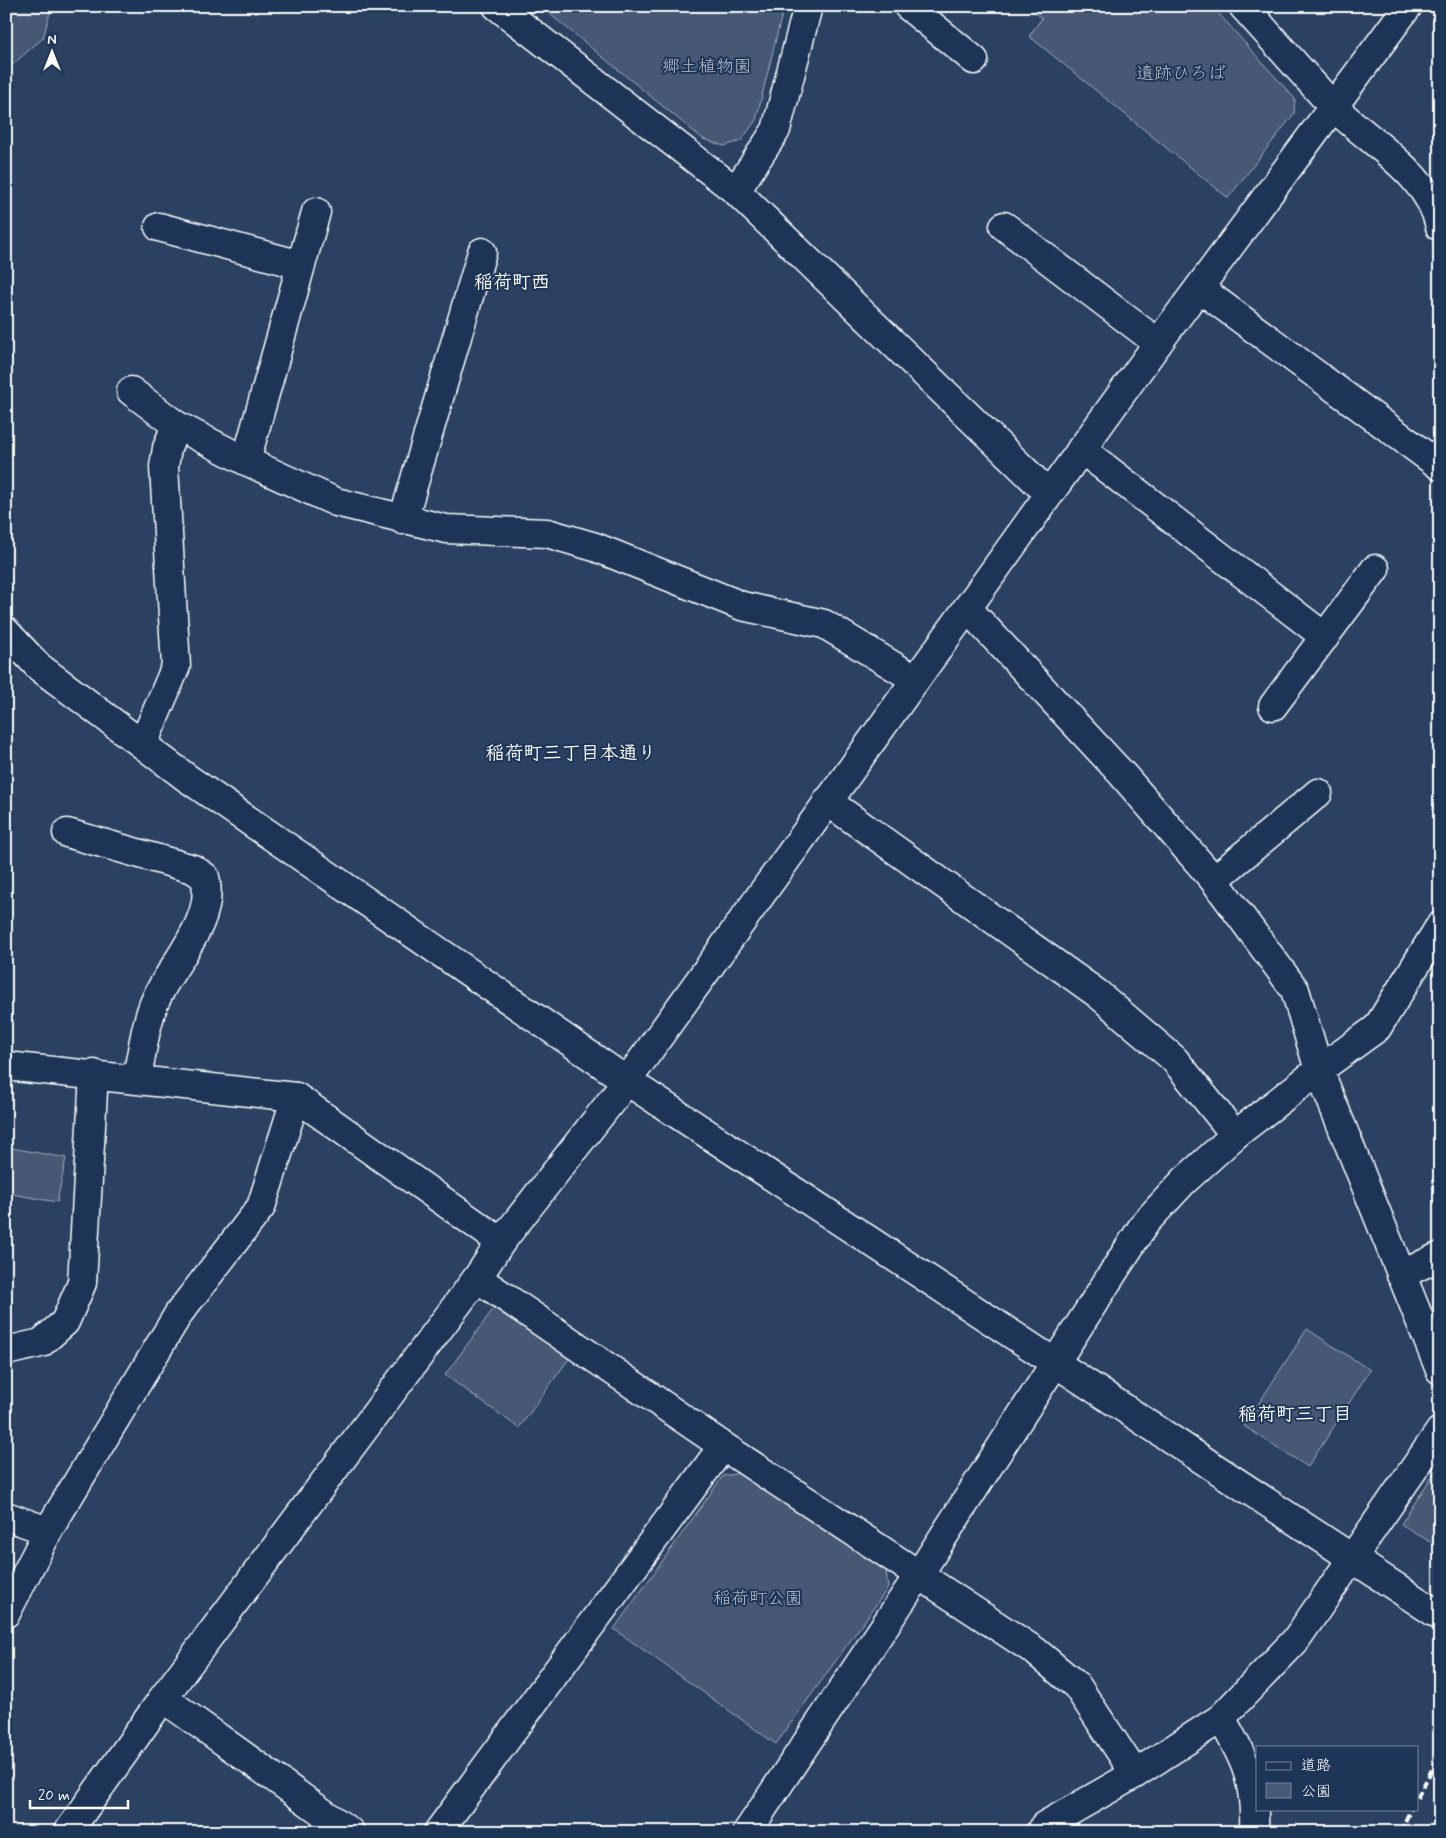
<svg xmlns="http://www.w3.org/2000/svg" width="1446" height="1838" font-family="Mynerve,'Klee One',sans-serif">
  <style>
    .green { fill: #465975; stroke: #a2acba }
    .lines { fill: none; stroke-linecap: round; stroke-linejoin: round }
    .minor-casing { stroke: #fff; stroke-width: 31 }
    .minor { stroke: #1d3557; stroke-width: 28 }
    .rail { stroke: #fff; stroke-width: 4; stroke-dasharray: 8 4; stroke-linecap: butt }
    .labels { text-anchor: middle; stroke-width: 4; stroke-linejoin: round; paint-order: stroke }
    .park-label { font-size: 18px; fill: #b5bdc8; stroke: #1d3557 }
    .neighbourhood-label { font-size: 19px; font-weight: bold; fill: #fff; stroke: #1d3557 }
  </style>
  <rect width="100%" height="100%" fill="#2a4161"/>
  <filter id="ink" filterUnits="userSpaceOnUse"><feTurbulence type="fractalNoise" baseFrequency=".02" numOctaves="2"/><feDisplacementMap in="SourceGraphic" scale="10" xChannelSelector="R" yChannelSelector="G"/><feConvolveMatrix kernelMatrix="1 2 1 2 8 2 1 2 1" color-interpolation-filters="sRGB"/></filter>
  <g filter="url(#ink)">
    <g class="green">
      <polygon points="6,6 52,6 43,38 12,65 6,65"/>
      <polygon points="540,6 784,6 756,120 741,141 724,146 703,139"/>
      <polygon points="1027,6 1212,6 1295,99 1294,114 1228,198 1029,36 1042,18"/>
      <polygon points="6,1147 66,1158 57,1202 6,1193"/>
      <polygon points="497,1304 570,1357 519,1428 445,1375"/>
      <polygon points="1307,1329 1370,1370 1308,1467 1244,1426"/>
      <polygon points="1440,1464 1440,1548 1401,1524"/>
      <polygon points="753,1471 885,1562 888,1588 776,1744 614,1629 723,1476"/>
    </g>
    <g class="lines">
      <defs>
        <g id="minor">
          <polyline points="497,6 736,191 1049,494"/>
          <polyline points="908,6 974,60"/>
          <path d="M1243 6C1273 39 1302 73 1333 106 1368 142 1430 174 1440 227"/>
          <polyline points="736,191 776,130 808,6"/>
          <polyline points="1004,226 1158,343"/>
          <polyline points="159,227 301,265"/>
          <polyline points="1199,288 1440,466"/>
          <polyline points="131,391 176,425 246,461 336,502 446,529 547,533 595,547 742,606 824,624 915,679"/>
          <polyline points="1081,449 1325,637"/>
          <polyline points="246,461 316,212"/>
          <polyline points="403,520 482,252"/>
          <polyline points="967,608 1122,774 1214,880 1295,990 1319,1070 1440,1370"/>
          <polyline points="6,632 39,667 187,778 627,1081 1440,1616"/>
          <polyline points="1273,706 1375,569"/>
          <polyline points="143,744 176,666 164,467 167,448 176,425"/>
          <polyline points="827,801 1098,994 1174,1059 1235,1135"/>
          <path d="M67 833 193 869 205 877C217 925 164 969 151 1012 144 1033 141 1057 137 1079"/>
          <polyline points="1214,880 1318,793"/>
          <polyline points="6,1066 296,1097 501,1242"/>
          <polyline points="1401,1275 1440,1256"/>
          <polyline points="477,1278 723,1446 1035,1651 1077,1686 1135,1774"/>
          <polyline points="6,1351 41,1343 65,1322 82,1283 94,1074"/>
          <polyline points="6,1516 48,1531"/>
          <polyline points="6,1613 48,1531 179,1313 261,1207 296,1097"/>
          <polyline points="163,1698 350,1832"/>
          <path d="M1221 1718C1246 1761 1256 1781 1254 1832"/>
          <polyline points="68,1832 163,1698 477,1278 501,1242 627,1081 1158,343 1408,6"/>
          <polyline points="438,1832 723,1446"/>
          <polyline points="747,1832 918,1576 1145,1223 1184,1181 1235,1135 1319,1070 1377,1028 1440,926"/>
          <polyline points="1040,1832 1044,1826 1135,1774 1221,1718 1295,1641 1440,1431"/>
        </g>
      </defs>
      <use href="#minor" class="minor-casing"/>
      <use href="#minor" class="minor"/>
      <g class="rail">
        <polyline points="1417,1798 1440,1754"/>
        <polyline points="1400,1832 1411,1809"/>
      </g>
    </g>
  </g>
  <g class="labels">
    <g class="park-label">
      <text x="707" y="72">郷土植物園</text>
      <text x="1181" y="79">遺跡ひろば</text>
      <text x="758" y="1604">稲荷町公園</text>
    </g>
    <g class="neighbourhood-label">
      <text x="512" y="288">稲荷町西</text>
      <text x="571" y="759">稲荷町三丁目本通り</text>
      <text x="1295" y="1420">稲荷町三丁目</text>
    </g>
  </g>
  <rect width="1446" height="1838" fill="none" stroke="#1d3557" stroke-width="25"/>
  <rect x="12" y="12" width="1421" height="1813" fill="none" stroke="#fff" stroke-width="2" filter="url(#ink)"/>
  <rect x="1256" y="1746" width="162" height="65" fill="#1d3557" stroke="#77869a"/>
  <rect x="1266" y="1762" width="25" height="8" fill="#1d3557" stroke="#77869a"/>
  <text x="1301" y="1770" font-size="15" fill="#ffffff">道路</text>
  <rect x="1266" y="1783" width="25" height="15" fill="#465975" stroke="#77869a"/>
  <text x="1301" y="1796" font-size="15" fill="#ffffff">公園</text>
  <g transform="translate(52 52)" stroke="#1d3557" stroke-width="4" paint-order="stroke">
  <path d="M0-4L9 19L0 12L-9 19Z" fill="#ffffff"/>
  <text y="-8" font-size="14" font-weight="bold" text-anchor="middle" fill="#ffffff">N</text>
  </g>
  <path d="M30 1800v8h98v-8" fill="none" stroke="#ffffff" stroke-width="2.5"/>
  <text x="38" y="1800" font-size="15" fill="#ffffff" stroke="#1d3557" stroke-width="4" paint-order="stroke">20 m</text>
</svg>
